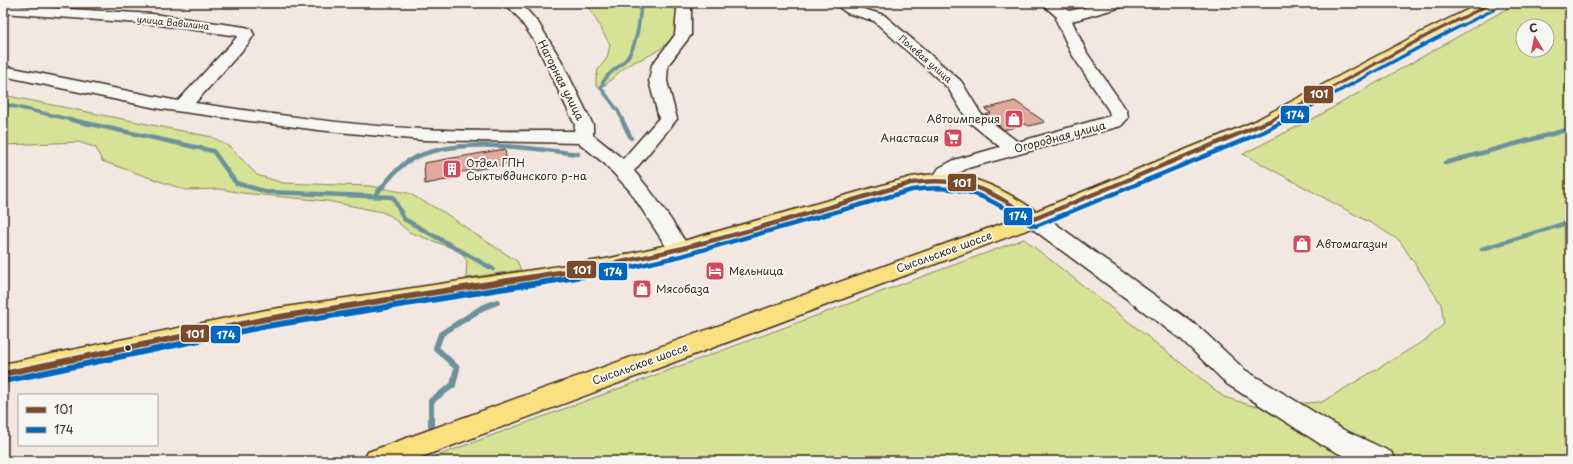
<svg xmlns="http://www.w3.org/2000/svg" width="1573" height="464" font-family="'Playpen Sans',sans-serif">
  <style>
    .green { fill: #d6e295; stroke: #88865a; fill-rule: evenodd }
    .lines { fill: none; stroke-linecap: round; stroke-linejoin: round }
    .stream-far2 { stroke: #6c919b; stroke-width: 3.5 }
    .stream-far1 { stroke: #6c919b; stroke-width: 4.5 }
    .stream { stroke: #6c919b; stroke-width: 6 }
    .building { fill: #e1a99b; stroke: #3b2a1e }
    .minor-casing { stroke: #3b2a1e; stroke-width: 3 }
    .major-casing { stroke: #3b2a1e; stroke-width: 3 }
    .highway-casing { stroke: #3b2a1e; stroke-width: 3 }
    .minor { fill: #f6f6f2; fill-rule: evenodd }
    .major { fill: #fae180; fill-rule: evenodd }
    .highway { fill: #fae180; fill-rule: evenodd }
    .bus-1-far2-casing { stroke: #f6f6f2; stroke-width: 5.5 }
    .bus-1-far1-casing { stroke: #f6f6f2; stroke-width: 8 }
    .bus-1-casing { stroke: #f6f6f2; stroke-width: 9 }
    .bus-2-far2-casing { stroke: #f6f6f2; stroke-width: 5.5 }
    .bus-2-far1-casing { stroke: #f6f6f2; stroke-width: 8 }
    .bus-2-casing { stroke: #f6f6f2; stroke-width: 9 }
    .bus-1-far2 { stroke: #7a4b2a; stroke-width: 3.5 }
    .bus-1-far1 { stroke: #7a4b2a; stroke-width: 4.5 }
    .bus-1 { stroke: #7a4b2a; stroke-width: 6 }
    .bus-2-far2 { stroke: #0065bd; stroke-width: 3.5 }
    .bus-2-far1 { stroke: #0065bd; stroke-width: 4.5 }
    .bus-2 { stroke: #0065bd; stroke-width: 6 }
    .bus-dot { fill: #3b2a1e; stroke: #f6f6f2; stroke-width: 1.5 }
    .labels { text-anchor: middle; stroke-width: 4; stroke-linejoin: round; paint-order: stroke }
    .far-street-label { font-size: 9px; fill: #3b2a1e; stroke: #f6f6f2 }
    .street-label { font-size: 11px; fill: #3b2a1e; stroke: #f6f6f2 }
    .poi-label { font-size: 11px; fill: #3b2a1e; stroke: #f6f6f2; text-anchor: start }
    .line-badge { stroke: #f6f6f2; stroke-width: 1.5 }
    .badge-label { font-size: 11px; text-anchor: middle; font-weight: bold; fill: #fff }
  </style>
  <rect width="100%" height="100%" fill="#f2e7e1"/>
  <filter id="ink" filterUnits="userSpaceOnUse"><feTurbulence type="fractalNoise" baseFrequency=".025" numOctaves="2"/><feDisplacementMap in="SourceGraphic" scale="8" xChannelSelector="R" yChannelSelector="G"/><feConvolveMatrix kernelMatrix="1 2 1 2 8 2 1 2 1" color-interpolation-filters="sRGB"/></filter>
  <g filter="url(#ink)">
    <g class="green">
      <path d="M587 3H676C685 28 671 44 650 55 643 59 634 61 627 66 617 72 611 82 601 88L596 86V79L598 70 607 58 610 45Z"/>
      <path d="M1517 3H1570V461H423L1024 239 1224 397 1253 406 1322 402 1427 339 1444 324 1441 304 1400 241 1378 227 1243 154 1318 116ZM1523 26H1547V50H1523Z"/>
      <polygon points="3,95 212,137 230,147 257,175 283,183 369,186 408,193 445,213 478,236 517,261 521,270 466,278 467,261 460,251 409,232 391,216 382,212 327,201 242,193 221,189 185,190 102,161 96,148 79,142 3,145"/>
    </g>
    <g class="lines">
      <g class="stream-far2">
        <polyline points="3,104 77,121"/>
        <path d="M623 121 618 111 601 88C605 72 618 70 627 58 637 45 640 19 641 3"/>
      </g>
      <g class="stream-far1">
        <polyline points="72,120 213,151 236,183 267,192 393,197 404,219 493,269"/>
        <polyline points="622,120 631,138"/>
        <polyline points="1445,163 1570,129"/>
        <path d="M374 196C385 185 395 169 408 161 454 135 528 148 578 154"/>
        <polyline points="1482,249 1570,222"/>
      </g>
      <polyline class="stream" points="431,427 431,401 453,385 457,368 436,348 441,334 482,308 497,302"/>
    </g>
    <g class="building">
      <polygon points="1015,101 1045,122 1029,126 1025,124 1004,130 985,115 991,113 985,109"/>
      <polygon points="505,149 507,164 451,174 451,179 425,184 424,163"/>
    </g>
    <g class="lines">
      <defs>
        <g id="minor">
          <path d="M505 3H521L539 24 561 60 593 125V135L623 159 659 118 649 81 652 65 675 35 677 9 675 3H689L691 9V35L668 65 667 81 677 119 634 171C655 195 673 222 690 249L687 254 679 256 671 254 630 191 605 164 579 143 422 140 318 130 161 109 3 76V66L178 101 238 36 153 24 3 13V5L153 14 245 27 251 29 254 35 247 45 195 103C270 114 346 125 422 129 473 132 523 131 574 131L575 125 536 43 518 17Z"/>
          <polygon points="833,3 851,3 857,7 884,15 961,81 981,114 1018,142 1110,116 1109,111 1071,53 1056,20 1057,17 1041,3 1057,3 1069,11 1104,3 1127,3 1125,6 1072,21 1087,53 1127,111 1128,118 1121,126 968,168 954,176 948,184 941,186 934,184 931,180 939,168 954,160 1000,147 968,121 948,88 874,21 847,13"/>
          <polygon points="1034,212 1042,214 1200,328 1245,370 1342,429 1391,452 1396,461 1354,461 1322,445 1227,384 1182,340 1026,224 1023,219 1026,214"/>
        </g>
        <path id="major" d="M1481 3H1499L1497 6 1434 38 1267 130 1042 224 1034 226 1026 224 994 203 963 189 938 186 913 189 687 254 606 273 266 328 3 384V364L266 310 606 259 676 243 911 177C920 176 929 174 939 174 975 174 1006 191 1036 211L1253 122 1422 32Z"/>
        <polygon id="highway" points="1034,212 1042,214 1045,219 1042,224 411,461 363,461 368,452"/>
      </defs>
      <use href="#minor" class="minor-casing"/>
      <use href="#major" class="major-casing"/>
      <use href="#highway" class="highway-casing"/>
      <use href="#minor" class="minor"/>
      <use href="#major" class="major"/>
      <use href="#highway" class="highway"/>
      <defs>
        <polyline id="bus-1-far2" points="1270,121 1428,35 1492,3"/>
        <path id="bus-1-far1" d="M565 272C683 254 797 216 911 183 966 176 989 190 1034 219L1272 120"/>
        <polyline id="bus-1" points="3,374 266,319 571,271"/>
        <polyline id="bus-2-far2" points="1284,121 1431,41 1495,9"/>
        <path id="bus-2-far1" d="M611 272 681 256 912 190C965 183 988 197 1031 225L1036 226 1263 132 1286 120"/>
        <polyline id="bus-2" points="4,381 267,326 615,271"/>
      </defs>
      <use href="#bus-1-far2" class="bus-1-far2-casing"/>
      <use href="#bus-1-far1" class="bus-1-far1-casing"/>
      <use href="#bus-1" class="bus-1-casing"/>
      <use href="#bus-2-far2" class="bus-2-far2-casing"/>
      <use href="#bus-2-far1" class="bus-2-far1-casing"/>
      <use href="#bus-2" class="bus-2-casing"/>
      <use href="#bus-1-far2" class="bus-1-far2"/>
      <use href="#bus-1-far1" class="bus-1-far1"/>
      <use href="#bus-1" class="bus-1"/>
      <use href="#bus-2-far2" class="bus-2-far2"/>
      <use href="#bus-2-far1" class="bus-2-far1"/>
      <use href="#bus-2" class="bus-2"/>
    </g>
  </g>
  <defs>
    <symbol id="shop-square" viewBox="-11 -11 22 22"><rect x="-9" y="-9" width="18" height="18" rx="4" fill="#d1495b" stroke="#f6f6f2"/><path d="M-5-2.5h2.3a2.7 3.5 0 0 1 5.4 0H5L5.5 6h-11ZM-1.5-2.5h3a1.5 2.3 0 0 0-3 0Z" fill="#fff"/></symbol>
    <symbol id="supermarket-square" viewBox="-11 -11 22 22"><rect x="-9" y="-9" width="18" height="18" rx="4" fill="#d1495b" stroke="#f6f6f2"/><path d="M-6-5.5h2.5l.6 2H6L4.5 2H-2.5L-4.4-4H-6ZM-1.5 3.2a1.3 1.3 0 1 0 .1 0ZM3 3.2a1.3 1.3 0 1 0 .1 0Z" fill="#fff"/></symbol>
    <symbol id="building-square" viewBox="-11 -11 22 22"><rect x="-9" y="-9" width="18" height="18" rx="4" fill="#d1495b" stroke="#f6f6f2"/><path d="M-4-6H4V6H1V3H-1V6H-4ZM-2.5-4.3h1.7v1.8h-1.7ZM.8-4.3h1.7v1.8H.8ZM-2.5-1h1.7V.8h-1.7ZM.8-1h1.7V.8H.8Z" fill="#fff"/></symbol>
    <symbol id="hotel-square" viewBox="-11 -11 22 22"><rect x="-9" y="-9" width="18" height="18" rx="4" fill="#d1495b" stroke="#f6f6f2"/><path d="M-6-4.5h1.5V1H6V5H4.5V3h-9V5H-6ZM-4 0a1.8 1.8 0 1 1 3.6 0ZM.5 0V-2.5h3Q6-2.5 6 0Z" fill="#fff"/></symbol>
  </defs>
  <g fill-rule="evenodd">
    <use href="#shop-square" x="1003" y="108" width="22" height="22"/>
    <use href="#supermarket-square" x="942" y="127" width="22" height="22"/>
    <use href="#building-square" x="441" y="158" width="22" height="22"/>
    <use href="#shop-square" x="1291" y="233" width="22" height="22"/>
    <use href="#hotel-square" x="704" y="260" width="22" height="22"/>
    <use href="#shop-square" x="631" y="278" width="22" height="22"/>
  </g>
  <circle class="bus-dot" cx="128" cy="348" r="3.5"/>
  <g class="labels">
    <g class="far-street-label">
      <text transform="translate(173 23) rotate(6)" y="3">улица Вавилина</text>
      <text transform="translate(925 59) rotate(41)" y="3">Полевая улица</text>
    </g>
    <g class="street-label">
      <text transform="translate(561 80) rotate(63)" y="4">Нагорная улица</text>
      <text transform="translate(1060 137) rotate(-15)" y="4">Огородная улица</text>
      <text transform="translate(944 252) rotate(-20)" y="4">Сысольское шоссе</text>
      <text transform="translate(640 364) rotate(-20)" y="4">Сысольское шоссе</text>
    </g>
    <g class="poi-label">
      <text x="1000" y="123" text-anchor="end">Автоимперия</text>
      <text x="939" y="142" text-anchor="end">Анастасия</text>
      <text x="466" y="167">Отдел ГПН<tspan x="466" dy="13">Сыктывдинского р-на</tspan></text>
      <text x="1316" y="248">Автомагазин</text>
      <text x="729" y="275">Мельница</text>
      <text x="656" y="293">Мясобаза</text>
    </g>
  </g>
  <g class="line-badge">
    <rect x="1303" y="85" width="31" height="19" rx="4" fill="#7a4b2a"/>
    <rect x="1280" y="105" width="30" height="19" rx="4" fill="#0065bd"/>
    <rect x="947" y="173" width="30" height="19" rx="4" fill="#7a4b2a"/>
    <rect x="1003" y="207" width="30" height="19" rx="4" fill="#0065bd"/>
    <rect x="566" y="260" width="31" height="19" rx="4" fill="#7a4b2a"/>
    <rect x="598" y="262" width="30" height="19" rx="4" fill="#0065bd"/>
    <rect x="180" y="324" width="30" height="19" rx="4" fill="#7a4b2a"/>
    <rect x="210" y="325" width="31" height="19" rx="4" fill="#0065bd"/>
  </g>
  <g class="badge-label">
    <text x="1319" y="98">101</text>
    <text x="1295" y="119">174</text>
    <text x="962" y="187">101</text>
    <text x="1018" y="220">174</text>
    <text x="582" y="274">101</text>
    <text x="613" y="276">174</text>
    <text x="195" y="338">101</text>
    <text x="226" y="339">174</text>
  </g>
  <rect width="1573" height="464" fill="none" stroke="#f6f6f2" stroke-width="16"/>
  <rect x="8" y="8" width="1557" height="448" fill="none" stroke="#3b2a1e" stroke-width="1.5" filter="url(#ink)"/>
  <rect x="18" y="394" width="140" height="52" fill="#f6f6f2" stroke="#aba49d"/>
  <rect x="26" y="407" width="20" height="6" fill="#7a4b2a" stroke="#aba49d"/>
  <text x="54" y="414" font-size="12" fill="#3b2a1e">101</text>
  <rect x="26" y="427" width="20" height="6" fill="#0065bd" stroke="#aba49d"/>
  <text x="54" y="434" font-size="12" fill="#3b2a1e">174</text>
  <g transform="translate(1535 38) rotate(350)"><circle r="19" fill="#f6f6f2" stroke="#aba49d"/>
  <path d="M0-3L7 15L0 10L-7 15Z" fill="#d1495b"/>
  <text y="-6" font-size="11" font-weight="bold" text-anchor="middle" fill="#3b2a1e">С</text>
  </g>
</svg>
